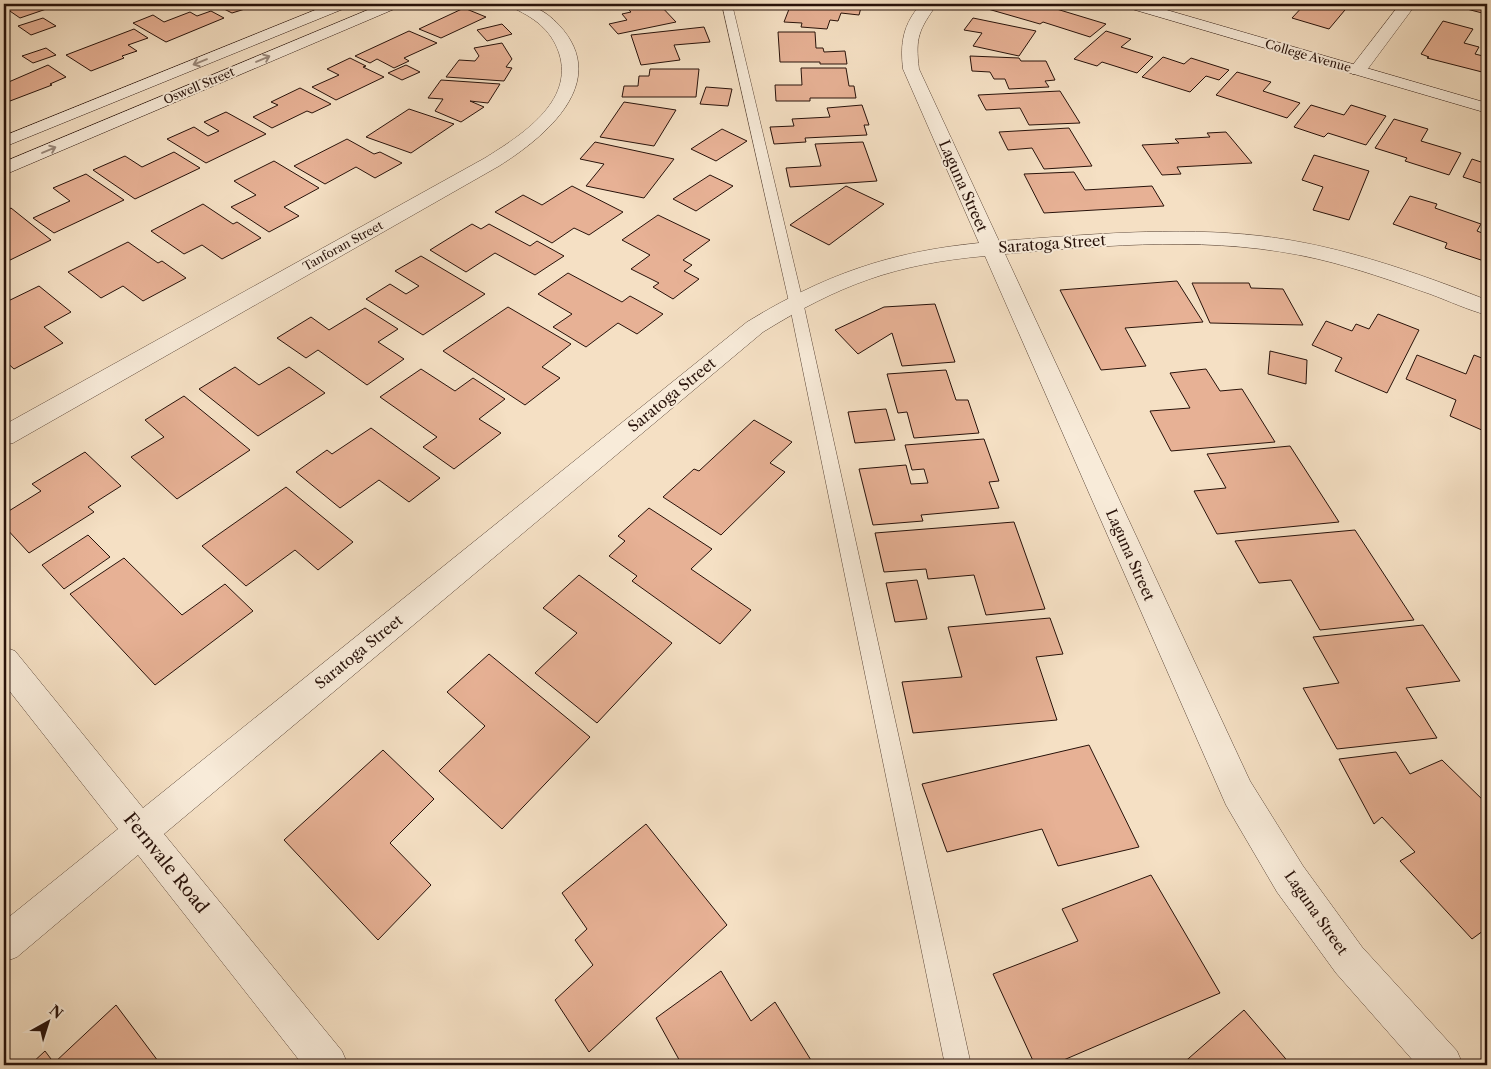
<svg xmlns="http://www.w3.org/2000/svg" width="1491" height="1069" font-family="'Libre Caslon Text',serif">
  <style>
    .building { fill: #e7b195; stroke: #28120a }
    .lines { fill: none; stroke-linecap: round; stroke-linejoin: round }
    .lane-casing { stroke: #5b4638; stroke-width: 1 }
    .street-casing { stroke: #5b4638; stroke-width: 1 }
    .secondary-casing { stroke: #28120a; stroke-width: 1 }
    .lane { fill: #f8ebd9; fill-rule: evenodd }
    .street { fill: #f8ebd9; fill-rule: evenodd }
    .secondary { fill: #f8ebd9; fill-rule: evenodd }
    .oneway { stroke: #9a897c }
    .labels { text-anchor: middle; stroke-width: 4; stroke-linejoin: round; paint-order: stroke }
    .far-street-label { font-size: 12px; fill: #28120a; stroke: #f8ebd9 }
    .street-label { font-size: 15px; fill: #28120a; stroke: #f8ebd9 }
    .near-street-label { font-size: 18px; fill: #28120a; stroke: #f8ebd9 }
  </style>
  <rect width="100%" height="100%" fill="#f5e0c4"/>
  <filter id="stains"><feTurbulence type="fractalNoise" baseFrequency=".004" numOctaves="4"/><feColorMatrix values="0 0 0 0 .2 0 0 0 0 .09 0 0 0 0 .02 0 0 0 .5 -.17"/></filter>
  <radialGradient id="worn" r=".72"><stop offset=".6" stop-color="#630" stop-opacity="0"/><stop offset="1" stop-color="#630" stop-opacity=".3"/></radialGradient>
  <g class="building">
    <polygon points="4,4 61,4 20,18 4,7"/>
    <polygon points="169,4 192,4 178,9"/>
    <polygon points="219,4 261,4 232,13 216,5"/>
    <polygon points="642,4 659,4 676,22 618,34 609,24 627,20 622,14 631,12 626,7"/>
    <polygon points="791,4 862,4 859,15 841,13 838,21 830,20 827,29 801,27 802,23 784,22"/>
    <polygon points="986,4 1040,4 1106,24 1090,37 1043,22 1040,24 981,7"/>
    <polygon points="1305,4 1350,4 1329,29 1292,18"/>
    <polygon points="1462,4 1487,8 1487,12 1486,14 1459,7"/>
    <polygon points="464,8 486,17 441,38 419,29"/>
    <polygon points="211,11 224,18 166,42 133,23 153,15 164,22 190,12 197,16"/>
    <polygon points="43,18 56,26 31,35 18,26"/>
    <polygon points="973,18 1036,31 1019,56 973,46 982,33 964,30"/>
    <polygon points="1443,21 1473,29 1464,43 1479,47 1475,54 1487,57 1486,73 1427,58 1429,57 1421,54"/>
    <polygon points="502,24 512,34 487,41 477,30"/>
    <polygon points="704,27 710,42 674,45 680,60 641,65 631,35"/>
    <polygon points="134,29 148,38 128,45 137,51 122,56 124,58 91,71 66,55"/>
    <polygon points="409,31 437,43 404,58 409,61 394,68 377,59 370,63 355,56"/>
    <polygon points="1106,31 1131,39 1121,47 1153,57 1137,73 1102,62 1097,66 1074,59"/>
    <polygon points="778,32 815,32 816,48 823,48 824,52 845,51 847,64 820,64 820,62 780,62"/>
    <polygon points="502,43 512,59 506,67 512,68 504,81 446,77 459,60 475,61 479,56 474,48"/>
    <polygon points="46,48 56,55 33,63 22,56"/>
    <polygon points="970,56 1019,58 1021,61 1046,61 1055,80 1045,81 1049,87 1009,89 1005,79 994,79 990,72 972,71"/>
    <polygon points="1163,57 1184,64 1191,58 1229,70 1219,80 1206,76 1190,92 1142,77"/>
    <polygon points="350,58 366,66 363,67 384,77 336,100 312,87 339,75 327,69"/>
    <polygon points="48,65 66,77 50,84 52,85 10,101 4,97 4,84"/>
    <polygon points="406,65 420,72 402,80 388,73"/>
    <polygon points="801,68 846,68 849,86 854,86 856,98 810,98 810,101 776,101 775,85 802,85"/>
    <polygon points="650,69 699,69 696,97 622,97 624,86 638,86 639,76 649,76"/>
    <polygon points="1237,72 1271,82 1263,91 1300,103 1287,118 1216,95"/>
    <polygon points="441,80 500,84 488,103 470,101 484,107 461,122 435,111 443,99 428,98"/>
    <polygon points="706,87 732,89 728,106 700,104"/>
    <polygon points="300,88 331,104 312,113 307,111 272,128 253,117 278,105 271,102"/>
    <polygon points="1060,91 1080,123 1029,125 1020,108 986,110 978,95"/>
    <polygon points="624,102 676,110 654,146 600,137"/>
    <polygon points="862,105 869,125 864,125 867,135 805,138 806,142 774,144 770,127 794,126 792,119 830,117 827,108"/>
    <polygon points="1311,105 1344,115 1351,105 1386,116 1366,145 1328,133 1324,137 1294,127"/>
    <polygon points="409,109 454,124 411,153 366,137"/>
    <polygon points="226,112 266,134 206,163 167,139 194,127 208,136 219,131 204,122"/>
    <polygon points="1394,119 1428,129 1421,141 1461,153 1449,175 1405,161 1407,158 1375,148"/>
    <polygon points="1069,128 1092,166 1044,169 1032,148 1008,150 999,132"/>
    <polygon points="722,129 747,141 716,161 691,149"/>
    <polygon points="1226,132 1252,163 1177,167 1181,174 1162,175 1142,145 1179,143 1175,139 1210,137 1207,133"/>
    <polygon points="347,139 374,154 380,152 402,163 375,178 356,167 325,184 294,166"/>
    <polygon points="595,142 674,159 644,198 586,186 604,164 580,159"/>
    <polygon points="863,142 877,181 790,187 786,168 821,166 815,144"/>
    <polygon points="174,152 200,168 135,199 93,170 125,156 142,167"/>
    <polygon points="1314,155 1369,171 1349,220 1313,210 1323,187 1302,180"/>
    <polygon points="1472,159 1487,164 1487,185 1463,177"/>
    <polygon points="274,161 319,188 284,207 299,216 269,232 231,207 256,195 234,181"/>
    <polygon points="1074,172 1085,190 1152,186 1164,206 1044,213 1024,174"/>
    <polygon points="86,174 124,200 54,233 33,218 70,201 53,188"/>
    <polygon points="710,175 733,186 696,211 673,199"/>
    <polygon points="572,186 623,212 589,235 574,228 552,243 495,212 523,195 542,205"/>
    <polygon points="846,186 884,204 829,245 790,225"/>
    <polygon points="1410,196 1437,204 1435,208 1481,224 1477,231 1487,235 1487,255 1484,261 1445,248 1447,243 1393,224"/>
    <polygon points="203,204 233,224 237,222 261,238 222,259 202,245 184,254 151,231"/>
    <polygon points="11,208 51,240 4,263 4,212"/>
    <polygon points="658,215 710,240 683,260 692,265 684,271 699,279 673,299 653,287 659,283 631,269 650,255 622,240"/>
    <polygon points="472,224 481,229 489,224 530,246 537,241 564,256 535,275 495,253 466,272 430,250"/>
    <polygon points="128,242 158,263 162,261 186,278 143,301 123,286 101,298 68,272"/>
    <polygon points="421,256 485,294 423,335 366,299 390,284 406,294 419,286 395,271"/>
    <polygon points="568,273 622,302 630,296 663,314 637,334 618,323 586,347 553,327 572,314 538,294"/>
    <polygon points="1177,281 1203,322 1125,328 1146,366 1101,370 1060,290"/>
    <polygon points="1192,283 1249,283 1251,288 1283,289 1303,325 1210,323"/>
    <polygon points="39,286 71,312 44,327 63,343 14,369 4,360 4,303"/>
    <polygon points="935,304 955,362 902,366 892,333 858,354 835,330 884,307"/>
    <polygon points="508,307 571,344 542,367 560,378 525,405 443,351"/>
    <polygon points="365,308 398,329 378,342 404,359 367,385 318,350 306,358 277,338 311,317 329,330"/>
    <polygon points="1378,314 1419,330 1387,393 1335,371 1342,358 1312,345 1326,321 1352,331 1356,324 1369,329"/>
    <polygon points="1270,351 1307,360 1306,384 1268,374"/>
    <polygon points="1417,355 1466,374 1474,355 1487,360 1487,422 1484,431 1450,416 1456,400 1406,379"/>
    <polygon points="235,367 259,385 289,367 325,393 258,436 199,389"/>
    <polygon points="421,369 455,391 473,378 505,399 479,419 501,433 454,469 423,447 437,437 380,397"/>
    <polygon points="1206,369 1220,391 1242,389 1275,442 1171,451 1150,411 1190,408 1170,373"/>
    <polygon points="946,370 956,400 968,400 979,433 914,438 907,412 898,413 887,374"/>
    <polygon points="184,396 250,450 177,499 131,457 164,437 145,420"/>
    <polygon points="886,409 895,440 855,443 848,412"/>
    <polygon points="754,420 792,442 770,463 785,472 721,535 663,497 694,469 699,471"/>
    <polygon points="371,428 440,478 409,502 379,480 340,508 296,472 327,450 332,454"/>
    <polygon points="984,439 999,481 989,482 999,508 921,515 923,521 873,525 859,469 906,465 911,484 928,483 924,469 912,470 905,445"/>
    <polygon points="1290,446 1339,522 1217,534 1194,491 1226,488 1207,454"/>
    <polygon points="85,452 121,486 88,507 94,512 29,553 4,526 4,514 41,491 32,484"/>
    <polygon points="286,487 353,542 318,570 295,550 246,586 202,546"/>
    <polygon points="649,508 712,549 691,569 751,610 720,644 632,581 637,576 609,556 625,541 618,536"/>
    <polygon points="1014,522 1045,609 986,615 974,575 928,579 926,569 884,572 875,533"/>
    <polygon points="1355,530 1414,620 1320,630 1291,580 1259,583 1235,541"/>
    <polygon points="88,535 110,557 64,589 42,565"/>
    <polygon points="124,558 182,615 225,584 253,611 155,685 70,594"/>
    <polygon points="579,575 672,643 597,723 535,673 577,633 543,608"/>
    <polygon points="917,580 927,619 895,622 886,583"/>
    <polygon points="1050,618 1063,654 1036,657 1057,720 913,733 902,682 962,677 948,627"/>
    <polygon points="1423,625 1460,681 1406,688 1437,738 1337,749 1303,688 1339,683 1313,637"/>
    <polygon points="489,654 590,737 502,829 439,771 485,726 447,692"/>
    <polygon points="1089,745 1139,847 1058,866 1042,829 947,852 922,784"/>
    <polygon points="383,750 434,799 390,843 431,885 378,940 284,840"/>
    <polygon points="1396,752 1410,774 1442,760 1487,804 1487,928 1472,939 1400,861 1415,852 1382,817 1374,824 1339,759"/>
    <polygon points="646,824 727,925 589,1052 555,1000 593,965 575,940 587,929 562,893"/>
    <polygon points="1151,875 1220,993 1052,1065 1035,1065 993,974 1078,941 1062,909"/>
    <polygon points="721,971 751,1021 775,1002 814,1065 682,1065 656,1018"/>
    <polygon points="116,1005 161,1065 30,1065 45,1051 54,1063"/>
    <polygon points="1244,1010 1291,1065 1181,1065"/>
  </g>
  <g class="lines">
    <defs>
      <polygon id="lane" points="722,4 732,4 803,302 971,1065 945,1065 789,302"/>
      <g id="street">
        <path d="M508 4C530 3 544 9 559 25 612 82 545 137 499 166L13 443 4 445V425L485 158C520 136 575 102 559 53 551 29 533 17 511 7Z"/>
        <path d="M921 4H937C919 30 915 37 919 69L999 241C1086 235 1174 226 1261 236 1339 245 1415 272 1487 300V315C1468 310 1449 301 1430 294 1393 281 1356 268 1318 259 1216 235 1109 245 1005 254L1250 781 1303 866 1362 947 1457 1051 1463 1065H1417L1336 973 1277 892 1226 805 985 256C895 264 839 285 763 332L164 834 342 1051 348 1065H303L138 855 17 957 4 962V921L118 829 4 684V647L15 651 143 808 747 322C824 275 889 252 979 243L903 69C900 43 903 24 921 4Z"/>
        <polygon points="1400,4 1416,4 1364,74 1352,74 1350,70 1352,66"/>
      </g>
      <g id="secondary">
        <polygon points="330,4 351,4 348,7 4,147 4,136"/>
        <polygon points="382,4 402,4 399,7 4,175 4,162"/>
        <polygon points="1122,4 1146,4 1487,103 1487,113 1125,7"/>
      </g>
    </defs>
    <use href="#lane" class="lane-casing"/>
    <use href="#street" class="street-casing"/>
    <use href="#secondary" class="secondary-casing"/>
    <use href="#lane" class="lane"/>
    <use href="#street" class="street"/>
    <use href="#secondary" class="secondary"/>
  </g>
  <defs><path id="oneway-shaft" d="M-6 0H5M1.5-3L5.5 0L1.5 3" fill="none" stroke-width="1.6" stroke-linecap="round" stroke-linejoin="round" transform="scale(1.25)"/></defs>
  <g class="oneway">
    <use href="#oneway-shaft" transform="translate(263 59) rotate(-23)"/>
    <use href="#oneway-shaft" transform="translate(200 62) rotate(158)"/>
    <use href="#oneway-shaft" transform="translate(49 150) rotate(-23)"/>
  </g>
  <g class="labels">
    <g class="far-street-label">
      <text transform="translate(1308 56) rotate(16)" y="4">College Avenue</text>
      <text transform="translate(199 86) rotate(-23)" y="4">Oswell Street</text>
      <text transform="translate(343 246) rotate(-29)" y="4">Tanforan Street</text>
    </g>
    <g class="street-label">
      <text transform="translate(963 186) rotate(66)" y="5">Laguna Street</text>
      <text transform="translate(1052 244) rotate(-4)" y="5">Saratoga Street</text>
      <text transform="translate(672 395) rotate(-39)" y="5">Saratoga Street</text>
      <text transform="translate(1130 555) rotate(66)" y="5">Laguna Street</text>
      <text transform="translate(359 652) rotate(-39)" y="5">Saratoga Street</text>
      <text transform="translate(1316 913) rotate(55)" y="5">Laguna Street</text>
    </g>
    <g class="near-street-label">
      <text transform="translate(166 863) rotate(51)" y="6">Fernvale Road</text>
    </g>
  </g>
  <rect width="1491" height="1069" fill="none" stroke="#f5e0c4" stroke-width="20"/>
  <rect x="5" y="5" width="1481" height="1059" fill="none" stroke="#28120a" stroke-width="2.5"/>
  <rect x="10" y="10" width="1471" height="1049" fill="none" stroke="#28120a"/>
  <g transform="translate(48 1022) rotate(39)" stroke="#f8ebd9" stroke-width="4" paint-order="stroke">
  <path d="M0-4L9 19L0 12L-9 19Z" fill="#28120a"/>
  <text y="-8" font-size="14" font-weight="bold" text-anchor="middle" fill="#28120a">N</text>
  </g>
  <rect width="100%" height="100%" filter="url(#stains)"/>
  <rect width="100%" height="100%" fill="url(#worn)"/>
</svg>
